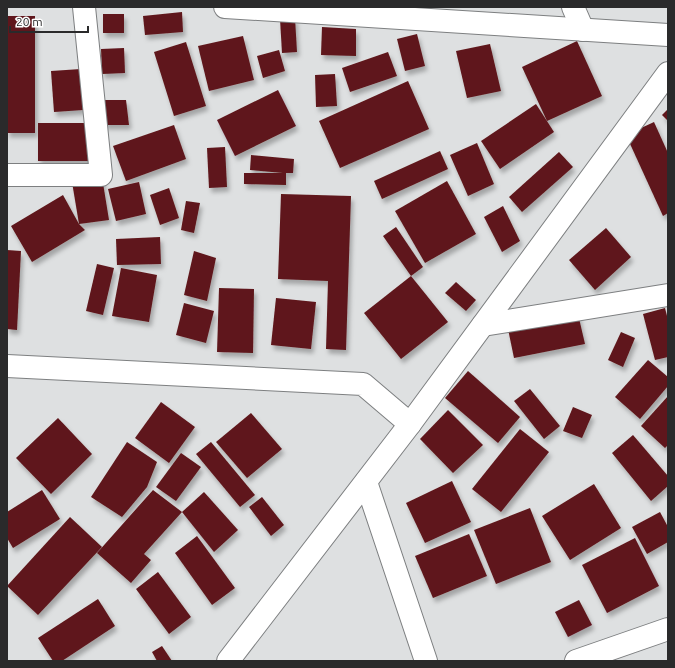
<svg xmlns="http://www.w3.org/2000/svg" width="675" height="668" font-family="Ubuntu,sans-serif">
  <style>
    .building { fill: #5e161a; filter: url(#shadow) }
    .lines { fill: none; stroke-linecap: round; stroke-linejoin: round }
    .minor-casing { stroke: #7d7f80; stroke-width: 24 }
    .minor { stroke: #fff; stroke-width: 22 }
  </style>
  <defs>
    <filter id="shadow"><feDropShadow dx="2.5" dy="4.5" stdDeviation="2" flood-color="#0004"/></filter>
  </defs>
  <rect width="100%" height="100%" fill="#dee0e1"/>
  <g class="building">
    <polygon points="182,12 183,32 145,35 143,16"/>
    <rect x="103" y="14" width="21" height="19"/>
    <rect x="7" y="16" width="28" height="117"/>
    <polygon points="295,18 297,52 282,53 280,19"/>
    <polygon points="322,27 356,29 356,56 321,55"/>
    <polygon points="417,34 425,66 405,71 397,39"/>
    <polygon points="243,36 254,80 209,91 198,46"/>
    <polygon points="577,41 602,96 547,121 522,67"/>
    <polygon points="186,42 206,106 174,116 154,52"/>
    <polygon points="490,44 501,91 467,98 456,51"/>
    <polygon points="124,48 125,73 102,74 101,49"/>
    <polygon points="279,50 285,71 263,78 257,56"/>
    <polygon points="388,52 397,76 350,92 342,68"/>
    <polygon points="81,69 83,110 54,112 51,71"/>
    <polygon points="335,74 337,106 316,107 315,75"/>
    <polygon points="408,81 429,129 340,168 319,121"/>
    <polygon points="278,90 296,126 235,156 217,120"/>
    <polygon points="104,100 126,100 129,125 104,125"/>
    <polygon points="536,104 554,132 500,169 481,141"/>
    <polygon points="668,109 668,121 662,115"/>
    <polygon points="654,122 668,153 668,213 663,216 626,135"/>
    <rect x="38" y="123" width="53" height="38"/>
    <polygon points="174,125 186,159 126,181 113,146"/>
    <polygon points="477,143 494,184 468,196 450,155"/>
    <polygon points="225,147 227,187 209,188 207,148"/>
    <polygon points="440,151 448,169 382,199 374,181"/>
    <polygon points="559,152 573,167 522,212 509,197"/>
    <polygon points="251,155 294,159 293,173 286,173 286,185 244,184 244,173 283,173 250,170"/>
    <polygon points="102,177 109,220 79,224 72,182"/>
    <polygon points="447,181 476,234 425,263 395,211"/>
    <polygon points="139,182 146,214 116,221 108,189"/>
    <polygon points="169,188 179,218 160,225 150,195"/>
    <polygon points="281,194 351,196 346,350 326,349 328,281 278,279"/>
    <polygon points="63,195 79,224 85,230 32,262 11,226"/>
    <polygon points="186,201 200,203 194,233 181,230"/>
    <polygon points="503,206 520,241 502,252 484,217"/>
    <polygon points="396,227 423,267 411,276 383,236"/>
    <polygon points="606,228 631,257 595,290 569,260"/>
    <polygon points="160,237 161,264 117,265 116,239"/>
    <polygon points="7,250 21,251 17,330 7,329"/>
    <polygon points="194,251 216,258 207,301 184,295"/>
    <polygon points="97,264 114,268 103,315 86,311"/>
    <polygon points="121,268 157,275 149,322 112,316"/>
    <polygon points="411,276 448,322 401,359 364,313"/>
    <polygon points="456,282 476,300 466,311 445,293"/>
    <polygon points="219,288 254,289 253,353 217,352"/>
    <polygon points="276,298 316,302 311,349 271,345"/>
    <polygon points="184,303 214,311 206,343 176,335"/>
    <polygon points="665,308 668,320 668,357 655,360 643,314"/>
    <polygon points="578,314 585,344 514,358 508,329"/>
    <polygon points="621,332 635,338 623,367 608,360"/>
    <polygon points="648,360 668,377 668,386 640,419 615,397"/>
    <polygon points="468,371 520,417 498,443 445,398"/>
    <polygon points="530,389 560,426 544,439 514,401"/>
    <polygon points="668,396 668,445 665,448 641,426"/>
    <polygon points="161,402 195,427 169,463 135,438"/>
    <polygon points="573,407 592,415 582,438 563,431"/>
    <polygon points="448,410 483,445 453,473 420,439"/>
    <polygon points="251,413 282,449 247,478 216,442"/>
    <polygon points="58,418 92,454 51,494 16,458"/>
    <polygon points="520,429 549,452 501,512 472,489"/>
    <polygon points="633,435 668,476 668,486 651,501 612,453"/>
    <polygon points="127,442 157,462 147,487 122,517 91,497"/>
    <polygon points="211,442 255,495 240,507 196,454"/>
    <polygon points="181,453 201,467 176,501 156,487"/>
    <polygon points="452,481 471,522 425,543 406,503"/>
    <polygon points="594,484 621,528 570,560 542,516"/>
    <polygon points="42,490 60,519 13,548 7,538 7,512"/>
    <polygon points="153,490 182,512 144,554 151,560 131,583 97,553"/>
    <polygon points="204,492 238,530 214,552 182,512"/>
    <polygon points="262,497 284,525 271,536 249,507"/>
    <polygon points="530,508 551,562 496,584 474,530"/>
    <polygon points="660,512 668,527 668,542 647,554 632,527"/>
    <polygon points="70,517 102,547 38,615 7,586"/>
    <polygon points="469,534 487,576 433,598 415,556"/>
    <polygon points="197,536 235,588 212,605 175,553"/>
    <polygon points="635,538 659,586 607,613 582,565"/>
    <polygon points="158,572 191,617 169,634 136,589"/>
    <polygon points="98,599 115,626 62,661 53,661 38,638"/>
    <polygon points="579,600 592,625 568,637 555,612"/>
    <polygon points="162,646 172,661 157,661 152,652"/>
  </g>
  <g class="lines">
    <defs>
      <g id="minor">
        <polyline points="225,7 668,35"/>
        <polyline points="573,7 583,30"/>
        <polyline points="7,175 101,175 84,7"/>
        <polyline points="483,325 668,295"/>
        <polyline points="7,366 363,384 410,424"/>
        <polyline points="366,482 426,661"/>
        <polyline points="228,661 410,424 668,73"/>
        <polyline points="576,661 668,629"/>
      </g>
    </defs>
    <use href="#minor" class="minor-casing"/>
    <use href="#minor" class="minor"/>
  </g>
  <rect width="675" height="668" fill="none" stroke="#2a2a2b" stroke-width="16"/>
  <path d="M10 26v6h78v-6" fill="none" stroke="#2a2a2b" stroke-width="2"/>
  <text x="16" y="26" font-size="12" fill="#2a2a2b" stroke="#ffffff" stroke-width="3" paint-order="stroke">20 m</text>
</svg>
